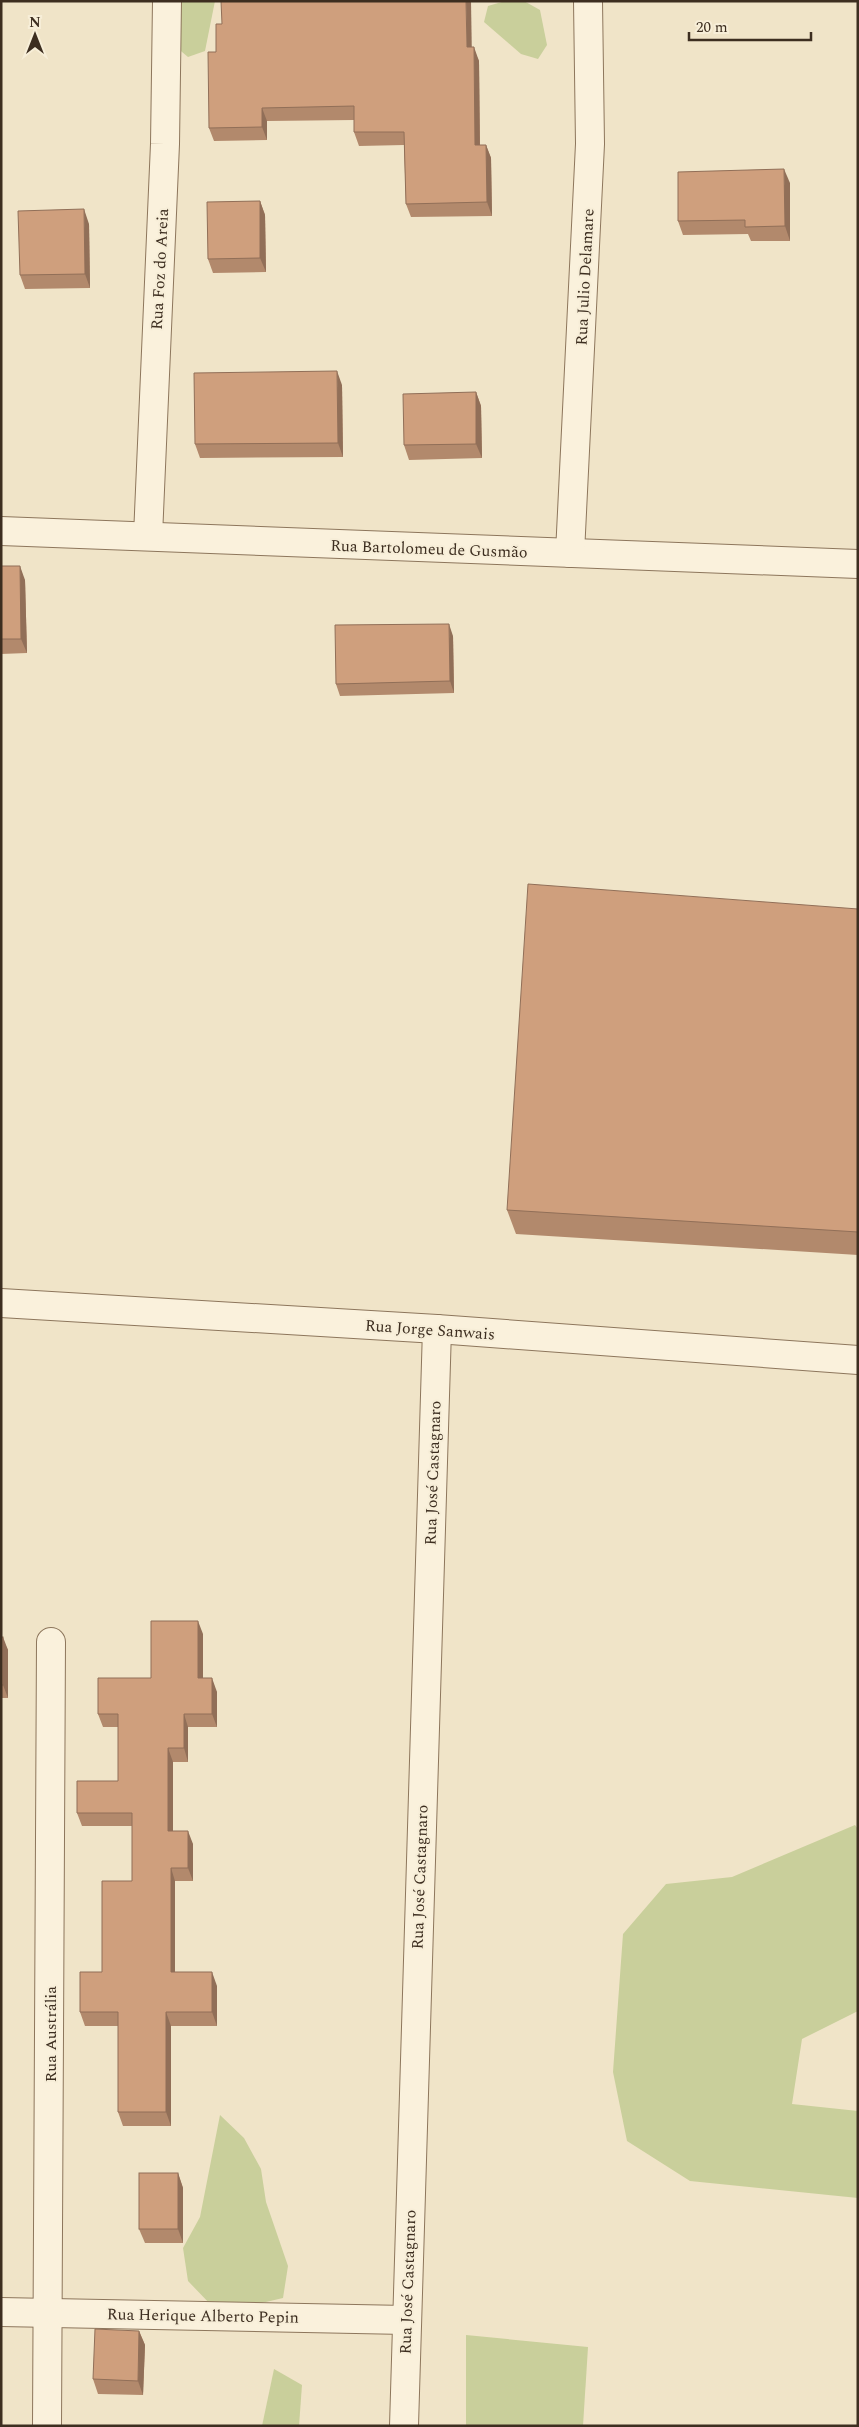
<svg xmlns="http://www.w3.org/2000/svg" width="859" height="2427" font-family="Spectral,serif">
  <style>
    .green { fill: #c9cf9b }
    .lines { fill: none; stroke-linecap: round; stroke-linejoin: round }
    .street-casing { stroke: #8d765c; stroke-width: 30 }
    .street { stroke: #faf1dc; stroke-width: 28 }
    .wall { fill: #b2896c }
    .shaded-wall { fill: #916f58 }
    .building { fill: #cf9f7d; stroke: #916f58 }
    .labels { text-anchor: middle; stroke-width: 4; stroke-linejoin: round; paint-order: stroke }
    .street-label { font-size: 16px; fill: #3d2e20; stroke: #f7eed8 }
  </style>
  <rect width="100%" height="100%" fill="#f0e4c8"/>
  <g class="green">
    <polygon points="173,1 215,1 205,51 188,57 175,46"/>
    <polygon points="505,1 524,1 540,10 547,45 538,59 521,54 484,22 488,6"/>
    <polygon points="855,1825 858,1829 858,2011 802,2039 792,2104 858,2111 858,2198 690,2181 627,2141 613,2072 623,1934 666,1884 732,1877"/>
    <polygon points="220,2115 244,2138 261,2169 266,2202 288,2266 283,2298 249,2306 212,2306 188,2281 183,2248 200,2217"/>
    <polygon points="466,2335 588,2347 583,2426 466,2426"/>
    <polygon points="274,2369 302,2385 299,2426 262,2426"/>
  </g>
  <g class="lines">
    <defs>
      <g id="street">
        <polyline points="1,531 858,564"/>
        <polyline points="148,536 165,144 167,1"/>
        <polyline points="570,553 590,144 588,1"/>
        <polyline points="1,1303 437,1329 858,1360"/>
        <polyline points="1,2312 406,2320"/>
        <polyline points="47,2426 51,1642"/>
        <polyline points="404,2426 437,1329"/>
      </g>
    </defs>
    <use href="#street" class="street-casing"/>
    <use href="#street" class="street"/>
  </g>
  <g class="wall">
    <polygon points="222,24 472,47 479,61 480,145 486,145 491,158 492,216 411,217 406,204 404,145 359,146 354,132 354,120 267,121 267,140 214,141 209,128 216,52"/>
    <polygon points="790,183 790,241 751,241 748,234 683,235 678,221"/>
    <polygon points="260,201 265,215 266,272 213,273 208,259"/>
    <polygon points="89,224 90,288 25,289 20,275"/>
    <polygon points="342,385 343,457 200,458 195,444"/>
    <polygon points="476,392 481,406 482,458 409,460 404,445"/>
    <polygon points="1,566 25,580 27,653 1,654"/>
    <polygon points="453,636 454,693 340,696 336,684"/>
    <polygon points="858,909 858,1255 516,1234 507,1210"/>
    <polygon points="203,1634 203,1678 217,1692 217,1727 188,1727 188,1762 173,1762 173,1831 193,1844 193,1881 175,1881 175,1972 217,1986 217,2026 171,2026 171,2126 123,2126 118,2112 118,2026 85,2026 80,2012 102,1972 132,1881 132,1826 82,1826 77,1813 118,1781 118,1727 103,1727 98,1714 151,1678"/>
    <polygon points="1,1637 8,1650 8,1698 1,1698"/>
    <polygon points="178,2173 183,2188 183,2243 145,2243 139,2229"/>
    <polygon points="139,2331 145,2345 143,2395 98,2394 93,2379"/>
  </g>
  <g class="shaded-wall">
    <polygon points="466,1 471,1 472,61 467,47"/>
    <polygon points="474,47 479,61 480,158 475,145"/>
    <polygon points="262,108 267,121 267,140 262,127"/>
    <polygon points="486,145 491,158 492,216 487,202"/>
    <polygon points="784,169 790,183 790,241 785,226"/>
    <polygon points="260,201 265,215 266,272 260,258"/>
    <polygon points="84,209 89,224 90,288 85,274"/>
    <polygon points="337,371 342,385 343,457 338,443"/>
    <polygon points="476,392 481,406 482,458 476,444"/>
    <polygon points="20,566 25,580 27,653 21,639"/>
    <polygon points="449,624 453,636 454,693 450,681"/>
    <polygon points="198,1621 203,1634 203,1692 198,1678"/>
    <polygon points="3,1637 8,1650 8,1698 3,1685"/>
    <polygon points="212,1678 217,1692 217,1727 212,1714"/>
    <polygon points="184,1714 188,1727 188,1762 184,1748"/>
    <polygon points="168,1748 173,1762 173,1844 168,1831"/>
    <polygon points="188,1831 193,1844 193,1881 188,1868"/>
    <polygon points="171,1868 175,1881 175,1986 171,1972"/>
    <polygon points="212,1972 217,1986 217,2026 212,2012"/>
    <polygon points="166,2012 171,2026 171,2126 166,2112"/>
    <polygon points="178,2173 183,2188 183,2243 178,2229"/>
    <polygon points="139,2331 145,2345 143,2395 138,2381"/>
  </g>
  <g class="building">
    <polygon points="221,1 466,1 467,47 474,47 475,145 486,145 487,202 406,204 404,132 354,132 354,106 262,108 262,127 209,128 208,52 216,52 216,24 222,24"/>
    <polygon points="784,169 785,226 745,227 745,220 678,221 678,172"/>
    <polygon points="260,201 260,258 208,259 207,202"/>
    <polygon points="84,209 85,274 20,275 18,211"/>
    <polygon points="337,371 338,443 195,444 194,373"/>
    <polygon points="476,392 476,444 404,445 403,394"/>
    <polygon points="1,566 20,566 21,639 1,639"/>
    <polygon points="449,624 450,681 336,684 335,625"/>
    <polygon points="528,884 858,909 858,1232 507,1210"/>
    <polygon points="151,1621 198,1621 198,1678 212,1678 212,1714 184,1714 184,1748 168,1748 168,1831 188,1831 188,1868 171,1868 171,1972 212,1972 212,2012 166,2012 166,2112 118,2112 118,2012 80,2012 80,1972 102,1972 102,1881 132,1881 132,1813 77,1813 77,1781 118,1781 118,1714 98,1714 98,1678 151,1678"/>
    <rect x="1" y="1637" width="2" height="48"/>
    <rect x="139" y="2173" width="39" height="56"/>
    <polygon points="95,2329 139,2331 138,2381 93,2379"/>
  </g>
  <g class="labels">
    <g class="street-label">
      <text transform="translate(159 269) rotate(-87)" y="6">Rua Foz do Areia</text>
      <text transform="translate(584 277) rotate(-87)" y="6">Rua Julio Delamare</text>
      <text transform="translate(429 548) rotate(2)" y="6">Rua Bartolomeu de Gusmão</text>
      <text transform="translate(430 1329) rotate(4)" y="6">Rua Jorge Sanwais</text>
      <text transform="translate(432 1473) rotate(-88)" y="6">Rua José Castagnaro</text>
      <text transform="translate(419 1877) rotate(-88)" y="6">Rua José Castagnaro</text>
      <text transform="translate(50 2034) rotate(-90)" y="6">Rua Austrália</text>
      <text transform="translate(407 2282) rotate(-88)" y="6">Rua José Castagnaro</text>
      <text transform="translate(203 2315) rotate(1)" y="6">Rua Herique Alberto Pepin</text>
    </g>
  </g>
  <rect width="859" height="2427" fill="none" stroke="#3d2e20" stroke-width="5"/>
  <g transform="translate(35 35)" stroke="#f7eed8" stroke-width="4" paint-order="stroke">
  <path d="M0-4L9 19L0 12L-9 19Z" fill="#3d2e20"/>
  <text y="-8" font-size="14" font-weight="bold" text-anchor="middle" fill="#3d2e20">N</text>
  </g>
  <path d="M689 32v8h122v-8" fill="none" stroke="#3d2e20" stroke-width="2.5"/>
  <text x="696" y="32" font-size="15" fill="#3d2e20" stroke="#f7eed8" stroke-width="4" paint-order="stroke">20 m</text>
</svg>
